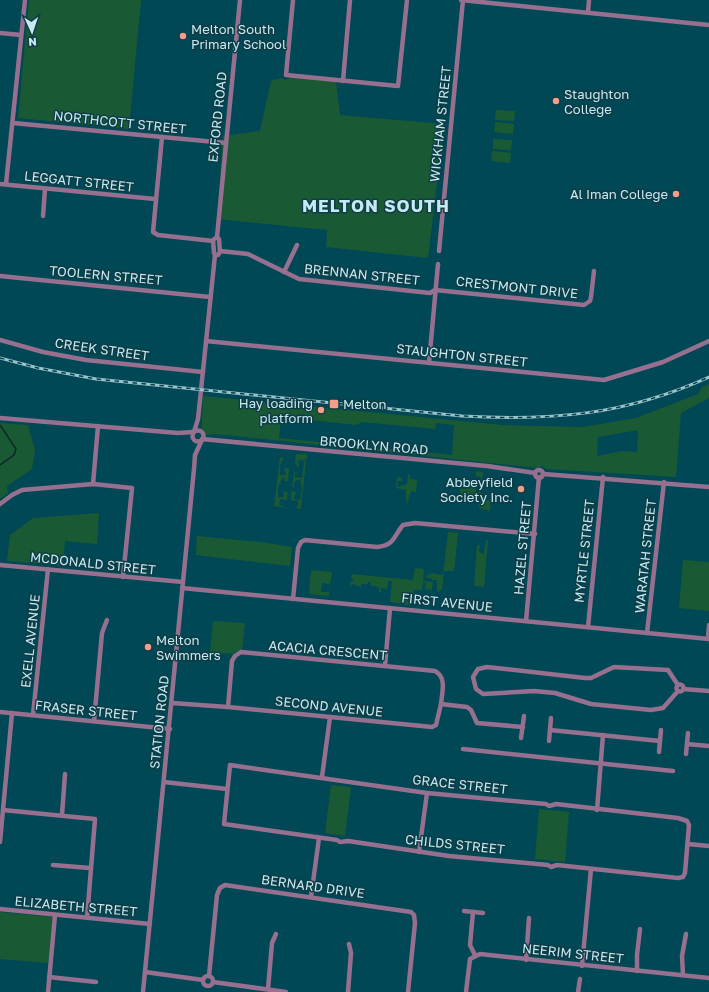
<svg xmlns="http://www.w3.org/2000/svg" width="709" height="992" font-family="'Golos Text',sans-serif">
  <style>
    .green { fill: #195a35; fill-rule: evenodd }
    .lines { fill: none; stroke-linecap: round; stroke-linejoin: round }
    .stream { stroke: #10262b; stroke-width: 1.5 }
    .minor { stroke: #98708f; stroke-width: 4.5 }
    .rail-casing { stroke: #96c4ce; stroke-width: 3 }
    .rail { stroke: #0f3c45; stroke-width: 1.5; stroke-dasharray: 4.5; stroke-linecap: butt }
    .poi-dot { fill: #f49e89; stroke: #0f3c45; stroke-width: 1.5 }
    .labels { text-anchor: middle; stroke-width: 3; stroke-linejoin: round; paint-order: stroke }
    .poi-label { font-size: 13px; fill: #c4eaf3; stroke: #0f3c45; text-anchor: start }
    .street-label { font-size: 13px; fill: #c4eaf3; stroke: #0f3c45 }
    .district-label { font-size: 17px; font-weight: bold; letter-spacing: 1px; fill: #c4eaf3; stroke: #0f3c45 }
  </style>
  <rect width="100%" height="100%" fill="#004855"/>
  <g class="green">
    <polygon points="29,0 141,0 129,129 18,118"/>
    <polygon points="292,77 336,81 340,115 444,124 428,258 326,247 327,230 217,219 223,136 260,131 271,81 281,78 286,80"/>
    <polygon points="496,110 515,111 514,121 495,120"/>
    <polygon points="495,122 514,124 513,134 494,132"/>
    <polygon points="493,139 512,140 511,150 493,149"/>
    <polygon points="492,151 511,153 510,163 491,161"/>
    <path d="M709 384V398L681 413 676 477 546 469 542 466 538 468 215 434 206 435 202 430V420L203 396 503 425 583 427 636 418 698 394 702 387ZM281 417 356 425 362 422 435 429 436 423 454 425 452 455 279 438ZM638 430 637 452 622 451 597 456 598 437Z"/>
    <polygon points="0,423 28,425 35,450 32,469 7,486 8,493 0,499"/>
    <polygon points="296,454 307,454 307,459 301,459 306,460 301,509 295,508 298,506 298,501 291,500 291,491 296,492 294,499 300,500 302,489 300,479 294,482 294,487 297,488 292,487 294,472 298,472 295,473 295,477 302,478 304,461 298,460 299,468 295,464"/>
    <polygon points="280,457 284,458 280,465 280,475 286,475 284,468 289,468 288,481 284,481 285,479 282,478 278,488 278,497 284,497 283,491 288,492 287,500 280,499 279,505 288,508 274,506"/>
    <polygon points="476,471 483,472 480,498 485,498 485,501 491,499 490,511 479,508 480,498 462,496 462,493 460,493 460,488 463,489 469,486 469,480 474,482 474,485 476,485 476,492 479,492 481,477 476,476"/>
    <polygon points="408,474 410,475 410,479 417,480 416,492 411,491 406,506 406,490 396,488 397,477 402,478 402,481 398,481 398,487 407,484"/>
    <polygon points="99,513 97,544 65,541 63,566 7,561 10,535 33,518"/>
    <polygon points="448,532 458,533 454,571 444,571 442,590 437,592 437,580 432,580 432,578 427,578 426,576 432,573 443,575"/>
    <polygon points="197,536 268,543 292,547 290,566 196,555"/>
    <polygon points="486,540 488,540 484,587 474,586 477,545 480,545 479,552 484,554"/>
    <polygon points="683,560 709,562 709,611 679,608"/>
    <polygon points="415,568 424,569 423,581 433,582 431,595 431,590 425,589 426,583 423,583 422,590 414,590 410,605 390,602 392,581 388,581 387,589 381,588 381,592 379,592 379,587 371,586 371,582 368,582 368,584 361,584 361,587 353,584 350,586 351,581 353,581 354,579 351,578 352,574 413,580"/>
    <polygon points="311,570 332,572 330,584 322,583 321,592 329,592 329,596 309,594"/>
    <polygon points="213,621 245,623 242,650 237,651 233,654 210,652"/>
    <polygon points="331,785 351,787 345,836 325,833"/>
    <polygon points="539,809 569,812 565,862 535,859"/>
    <polygon points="0,912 53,917 48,963 0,959"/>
  </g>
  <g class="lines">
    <polyline class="stream" points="0,425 16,449 14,455 0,465"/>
    <g class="minor">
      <polyline points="293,0 286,75 398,86 407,0"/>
      <polyline points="461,0 709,25"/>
      <polyline points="588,12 589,0"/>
      <polyline points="0,33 21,35"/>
      <polyline points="343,81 350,0"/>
      <polyline points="13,123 226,143"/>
      <polyline points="162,137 153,232 158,235 213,241"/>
      <polyline points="0,184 155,199"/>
      <polyline points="6,184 25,0"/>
      <polyline points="43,216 45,189"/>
      <polyline points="217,237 240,0"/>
      <polyline points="220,251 248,254 299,279 430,293 435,290 584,305 590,301 591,297 594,271"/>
      <polyline points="439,251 463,0"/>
      <polyline points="284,272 297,245"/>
      <polyline points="0,276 210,297"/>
      <polyline points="0,340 43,352 86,360 203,372"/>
      <polyline points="206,341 604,380 663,362 709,341"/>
      <polyline points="429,363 438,264"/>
      <polyline points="0,418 178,433 193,432"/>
      <circle cx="198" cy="436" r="5.5"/>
      <polyline points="194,432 198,419 215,255 214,253 213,240 217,237 219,239 220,252 218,255 215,255"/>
      <polyline points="202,439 487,466 535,473"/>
      <circle cx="539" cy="474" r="4"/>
      <polyline points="543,474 709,487"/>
      <polyline points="93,484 98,426"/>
      <polyline points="0,504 12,495 22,490 93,484 132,488 123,577"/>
      <polyline points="0,565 183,582"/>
      <polyline points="182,588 709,639"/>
      <path d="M293 599 298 548 301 542 305 540 377 547C395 545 393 537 403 525L415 523 535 534"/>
      <polyline points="526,621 539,477"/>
      <polyline points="588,627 603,477"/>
      <polyline points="647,633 664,482"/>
      <polyline points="708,639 709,625"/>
      <polyline points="385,666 390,608"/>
      <circle cx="680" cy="688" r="3.5"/>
      <polyline points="683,689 709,691"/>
      <polyline points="678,691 663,708 651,710 591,704 555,693 534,691 483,694 476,689 473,677 478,669 487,667 585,678 591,678 614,667 668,670 678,685"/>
      <polyline points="172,703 228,707 432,727 436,725 441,704 467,707 471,710 477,723 523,727"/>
      <path d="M228 707 232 661 235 656 241 652 435 671C447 677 442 693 441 704"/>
      <polyline points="0,712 170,729"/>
      <polyline points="33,715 48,569"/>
      <polyline points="94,721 102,633 107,620"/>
      <polyline points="550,730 660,741"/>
      <polyline points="521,738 524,716"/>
      <polyline points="549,741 551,718"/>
      <polyline points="687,744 709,746"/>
      <polyline points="463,749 673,771"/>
      <polyline points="659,752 661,730"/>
      <polyline points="686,754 688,733"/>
      <polygon points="230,765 427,793 546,804 549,806 556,804 678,818 687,821 689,825 685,873 683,877 678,878 557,865 551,867 548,865 449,856 348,841 340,842 337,840 224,824"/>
      <polyline points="322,777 330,717"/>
      <polyline points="164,782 227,789"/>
      <polyline points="3,810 95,819 87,918"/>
      <polyline points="597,810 603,735"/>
      <polyline points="62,815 65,774"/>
      <polyline points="0,842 12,713"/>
      <polyline points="688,844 709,846"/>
      <polyline points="419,852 427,793"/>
      <polyline points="53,865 90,868"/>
      <polyline points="311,897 319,838"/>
      <polyline points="0,909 150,924"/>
      <polyline points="464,911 483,913"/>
      <polyline points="473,912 470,945 475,955"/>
      <polyline points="526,960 529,918"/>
      <polyline points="582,966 591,869"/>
      <polyline points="637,971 637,955 640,929"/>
      <polyline points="145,972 203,980"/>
      <polyline points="683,975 682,956 686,934"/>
      <polyline points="209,976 217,895 220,888 225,885 411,912 414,915 415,923 408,992"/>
      <circle cx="208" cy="981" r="5"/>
      <polyline points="49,977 96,982"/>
      <polyline points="213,982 286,992"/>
      <polyline points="268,989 272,943 276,934"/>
      <polyline points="48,992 55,915"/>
      <polyline points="143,992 194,469 195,455 202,440"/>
      <polyline points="348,992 351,953 349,944"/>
      <polyline points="466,992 470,959 480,954 709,978"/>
      <polyline points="578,992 580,979"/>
    </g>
    <defs>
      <path id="rail" d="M0 358 38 368 96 379 462 416C553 421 625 415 709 377"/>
    </defs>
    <use href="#rail" class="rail-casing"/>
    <use href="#rail" class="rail"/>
  </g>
  <g class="poi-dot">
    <circle cx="183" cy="36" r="4"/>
    <circle cx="556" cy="101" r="4"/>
    <circle cx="676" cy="194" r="4"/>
    <rect x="329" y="399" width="10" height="10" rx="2"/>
    <circle cx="321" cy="410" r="4"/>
    <circle cx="521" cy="489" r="4"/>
    <circle cx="148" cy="647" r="4"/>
  </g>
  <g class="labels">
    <g class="poi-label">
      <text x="191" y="34">Melton South<tspan x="191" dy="15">Primary School</tspan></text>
      <text x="564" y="99">Staughton<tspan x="564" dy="15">College</tspan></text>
      <text x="668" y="199" text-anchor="end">Al Iman College</text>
      <text x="313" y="408" text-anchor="end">Hay loading<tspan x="313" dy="15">platform</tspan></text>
      <text x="343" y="409">Melton</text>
      <text x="513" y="487" text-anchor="end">Abbeyfield<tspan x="513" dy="15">Society Inc.</tspan></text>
      <text x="156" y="645">Melton<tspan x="156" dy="15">Swimmers</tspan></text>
    </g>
    <g class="street-label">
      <text transform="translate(217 117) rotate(-84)" y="5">EXFORD ROAD</text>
      <text transform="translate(120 122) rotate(6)" y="5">NORTHCOTT STREET</text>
      <text transform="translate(440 124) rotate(-84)" y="5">WICKHAM STREET</text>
      <text transform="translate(79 181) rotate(6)" y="5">LEGGATT STREET</text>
      <text transform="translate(362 274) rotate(6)" y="5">BRENNAN STREET</text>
      <text transform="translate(106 275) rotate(5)" y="5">TOOLERN STREET</text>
      <text transform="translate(517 287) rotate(6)" y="5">CRESTMONT DRIVE</text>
      <text transform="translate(102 349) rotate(8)" y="5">CREEK STREET</text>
      <text transform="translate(462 355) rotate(6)" y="5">STAUGHTON STREET</text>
      <text transform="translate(374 445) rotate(5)" y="5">BROOKLYN ROAD</text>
      <text transform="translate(522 548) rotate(-85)" y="5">HAZEL STREET</text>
      <text transform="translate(584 551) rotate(-84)" y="5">MYRTLE STREET</text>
      <text transform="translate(645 556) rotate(-84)" y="5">WARATAH STREET</text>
      <text transform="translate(93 563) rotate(6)" y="5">MCDONALD STREET</text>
      <text transform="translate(447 602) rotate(6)" y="5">FIRST AVENUE</text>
      <text transform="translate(30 641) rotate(-84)" y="5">EXELL AVENUE</text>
      <text transform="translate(328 650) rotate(5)" y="5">ACACIA CRESCENT</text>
      <text transform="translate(329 706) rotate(6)" y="5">SECOND AVENUE</text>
      <text transform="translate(86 710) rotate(6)" y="5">FRASER STREET</text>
      <text transform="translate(159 722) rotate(-84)" y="5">STATION ROAD</text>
      <text transform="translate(460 784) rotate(6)" y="5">GRACE STREET</text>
      <text transform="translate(455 844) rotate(6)" y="5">CHILDS STREET</text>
      <text transform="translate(313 886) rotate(8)" y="5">BERNARD DRIVE</text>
      <text transform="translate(76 906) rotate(5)" y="5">ELIZABETH STREET</text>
      <text transform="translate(573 953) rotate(6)" y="5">NEERIM STREET</text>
    </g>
    <g class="district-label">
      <text x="376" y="212">MELTON SOUTH</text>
    </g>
  </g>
  <g transform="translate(32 32) rotate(177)" stroke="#0f3c45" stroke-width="3" paint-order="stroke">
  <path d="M0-3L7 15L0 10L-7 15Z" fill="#c4eaf3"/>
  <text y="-6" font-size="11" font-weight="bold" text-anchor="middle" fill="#c4eaf3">N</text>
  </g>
</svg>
